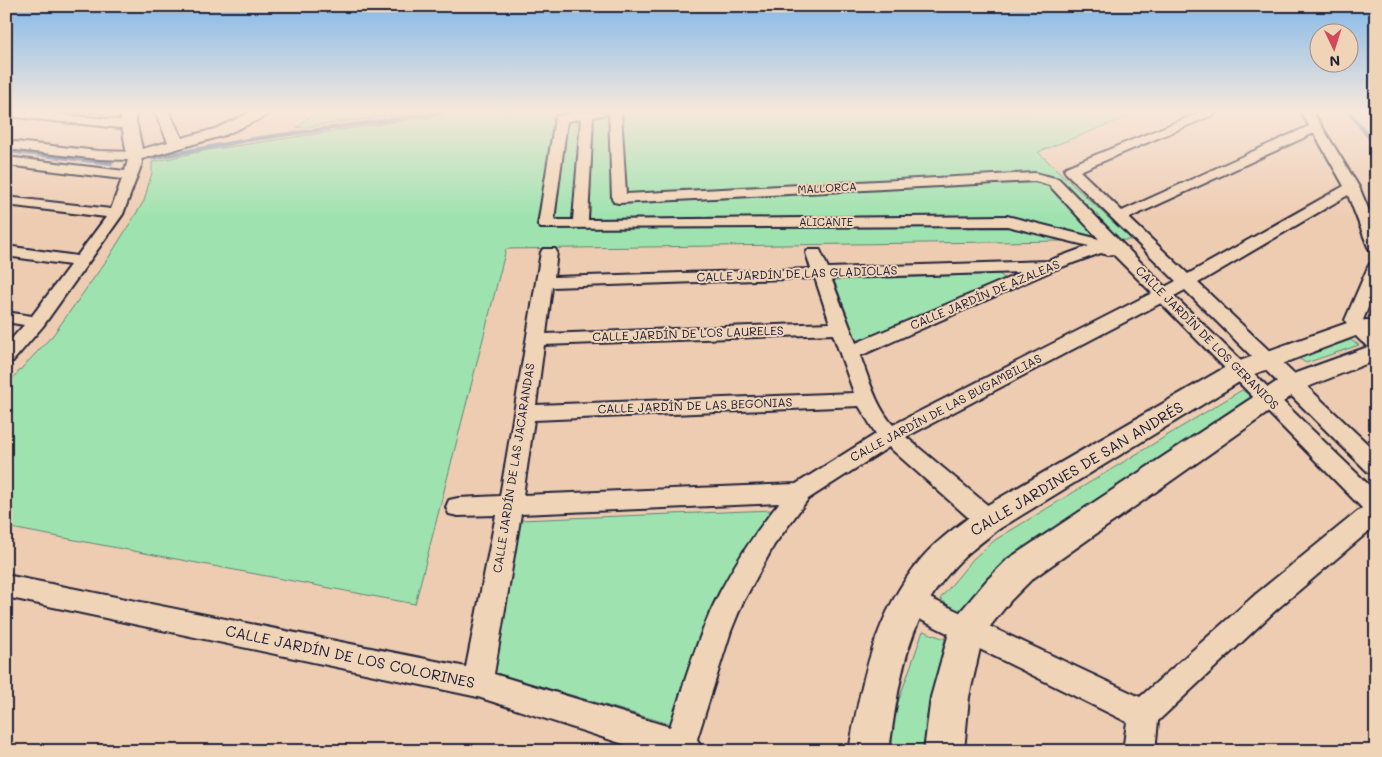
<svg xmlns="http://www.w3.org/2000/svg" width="1382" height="757" font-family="Mali,sans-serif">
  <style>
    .green { fill: #9ee3af; stroke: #608275 }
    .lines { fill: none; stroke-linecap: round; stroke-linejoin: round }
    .stream { stroke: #6381a5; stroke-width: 4 }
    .building { fill: #e3ab9d; stroke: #22223b }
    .minor-casing { stroke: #22223b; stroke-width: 4 }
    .tertiary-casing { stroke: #22223b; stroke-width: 4 }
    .minor { fill: #f0d4b7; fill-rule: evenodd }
    .tertiary { fill: #f0d4b7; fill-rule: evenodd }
    .labels { text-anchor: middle; stroke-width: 4; stroke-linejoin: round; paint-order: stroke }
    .far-street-label { font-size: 11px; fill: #22223b; stroke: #f0d4b7 }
    .street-label { font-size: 12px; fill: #22223b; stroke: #f0d4b7 }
    .near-street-label { font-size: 15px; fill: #22223b; stroke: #f0d4b7 }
  </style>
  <rect width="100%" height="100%" fill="#eeccb2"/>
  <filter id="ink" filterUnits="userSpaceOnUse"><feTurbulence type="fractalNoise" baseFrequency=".02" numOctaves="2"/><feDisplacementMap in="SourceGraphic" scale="10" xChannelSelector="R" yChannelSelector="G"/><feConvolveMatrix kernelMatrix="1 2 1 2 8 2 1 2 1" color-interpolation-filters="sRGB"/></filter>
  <g filter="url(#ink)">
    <g class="green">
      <polygon points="315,112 415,112 297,128"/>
      <polygon points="460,112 1140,112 1038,152 1132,240 506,249 415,604 6,527 6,385 53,335 109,257 144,201 152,172 152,162 208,150"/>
      <polygon points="999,274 1007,280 858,344 834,280"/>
      <polygon points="1351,340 1359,345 1306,363 1298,358"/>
      <polygon points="1242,390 1257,401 962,615 940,599 973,559 995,540"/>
      <polygon points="774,510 697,646 687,672 673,725 492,672 519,520"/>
      <polygon points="923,631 945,639 925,724 926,751 890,751 889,728"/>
    </g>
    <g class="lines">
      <g class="stream">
        <polyline points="1349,112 1376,146"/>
        <polyline points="6,151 111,163"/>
        <polyline points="152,158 247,140 443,112"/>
      </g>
    </g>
    <polygon class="building" points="65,112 89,112 106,114 95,119 59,115"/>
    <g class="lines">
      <defs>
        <g id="minor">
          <polygon points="6,112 32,112 130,121 136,125 130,129 6,116"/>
          <path d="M578 112H609L607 114 593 117 588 220 1007 216 1099 239 1049 185 1035 181 619 203 614 202 612 199 609 112H621L626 194 1035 173 1059 179 1165 287 1176 281 1066 173 1064 170 1066 167 1201 112H1217L1215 114 1080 171 1122 211 1309 126 1301 112H1313L1359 187 1376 227V252L1370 250 1368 247 1348 195 1198 283 1376 452V474L1368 472 1185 290 1174 296 1376 492V525L1276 610 1158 721 1155 751H1123L1127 722 899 609 895 601 899 593 909 589 919 593 1140 697 1256 594 1362 508 1161 303 906 437 997 513 1000 520 997 527 988 530 979 527 889 447 808 499 774 545 742 604 731 631 697 739 703 751H645L478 697 6 597V575L466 667 496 515 458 516 449 514 446 507 449 500 458 498 500 496 541 252 543 249H555L557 252 554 277 811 269 806 253 808 250H820L828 268 1048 261 1089 246 1007 226 541 228 538 225 555 118 557 116ZM581 119 573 220H554L567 121ZM1314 133 1344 186 1188 274 1129 218ZM1101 253 1108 255 1113 254 1152 293 893 425C876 406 869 379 860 356L1056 269ZM1023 272 856 343 831 278ZM815 278 830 323 546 334 552 287ZM833 334 854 393 536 405 544 345ZM859 406 876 434 796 484 523 495 534 420ZM779 503C756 531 737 560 720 592 698 634 685 682 670 727L494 674 521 514Z"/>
          <polygon points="6,141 99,151 135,152 141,156 142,163 123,214 43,326 13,361 6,363 6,345 24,325 6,322 6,312 32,316 70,265 6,256 6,246 77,256 106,217 6,205 6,197 111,209 122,179 6,165 6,157 125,171 128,160 99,159 6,149"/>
          <path d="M1376 262V288L1363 320 1376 334V350C1363 346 1351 332 1345 320L1368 267 1370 264Z"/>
        </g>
        <g id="tertiary">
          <polygon points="120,112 134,112 142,149 168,142 155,112 169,112 182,138 215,129 251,112 270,112 268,115 225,135 135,161 129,159 127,156"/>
          <path d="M1376 319V333L1361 334 1249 376 999 529C982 542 964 555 950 572 906 621 898 688 889 751H849C861 683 875 613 921 559 937 540 958 526 977 511L1231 364 1350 322Z"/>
          <polygon points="1376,344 1376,360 1300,390 1032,579 1011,600 983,635 969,697 964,751 924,751 931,697 950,629 955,618 987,580 1008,559 1282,378"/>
        </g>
      </defs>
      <use href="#minor" class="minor-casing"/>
      <use href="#tertiary" class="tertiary-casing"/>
      <use href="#minor" class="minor"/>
      <use href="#tertiary" class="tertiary"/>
    </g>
  </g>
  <linearGradient id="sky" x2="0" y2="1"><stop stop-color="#84b9e9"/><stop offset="0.51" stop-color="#f7e8dc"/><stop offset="1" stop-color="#f7e8dc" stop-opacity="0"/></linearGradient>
  <rect width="1382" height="218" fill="url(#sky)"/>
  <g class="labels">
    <g class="far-street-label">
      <text transform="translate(827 188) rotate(-3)" y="4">MALLORCA</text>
      <text x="826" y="226">ALICANTE</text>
    </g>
    <g class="street-label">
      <text transform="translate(797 274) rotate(-2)" y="4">CALLE JARDÍN DE LAS GLADIOLAS</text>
      <text transform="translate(985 295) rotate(-23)" y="4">CALLE JARDÍN DE AZALEAS</text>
      <text transform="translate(688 334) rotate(-2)" y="4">CALLE JARDÍN DE LOS LAURELES</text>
      <text transform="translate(1207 338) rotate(45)" y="4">CALLE JARDÍN DE LOS GERANIOS</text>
      <text transform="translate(695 406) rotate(-2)" y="4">CALLE JARDÍN DE LAS BEGONIAS</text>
      <text transform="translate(946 408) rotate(-28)" y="4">CALLE JARDÍN DE LAS BUGAMBILIAS</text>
      <text transform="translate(514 468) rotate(-81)" y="4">CALLE JARDÍN DE LAS JACARANDAS</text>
    </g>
    <g class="near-street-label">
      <text transform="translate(1077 469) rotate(-31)" y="5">CALLE JARDINES DE SAN ANDRÉS</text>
      <text transform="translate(350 657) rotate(12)" y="5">CALLE JARDÍN DE LOS COLORINES</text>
    </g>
  </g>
  <rect width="1382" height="757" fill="none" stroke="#f0d4b7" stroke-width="25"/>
  <rect x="12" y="12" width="1357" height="732" fill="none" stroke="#22223b" stroke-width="2" filter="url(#ink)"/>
  <g transform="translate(1334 48) rotate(176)"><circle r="24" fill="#f0d4b7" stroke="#9e8d85"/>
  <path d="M0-4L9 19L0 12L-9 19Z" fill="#d1495b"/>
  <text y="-8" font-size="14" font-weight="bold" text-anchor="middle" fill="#22223b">N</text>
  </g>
</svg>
